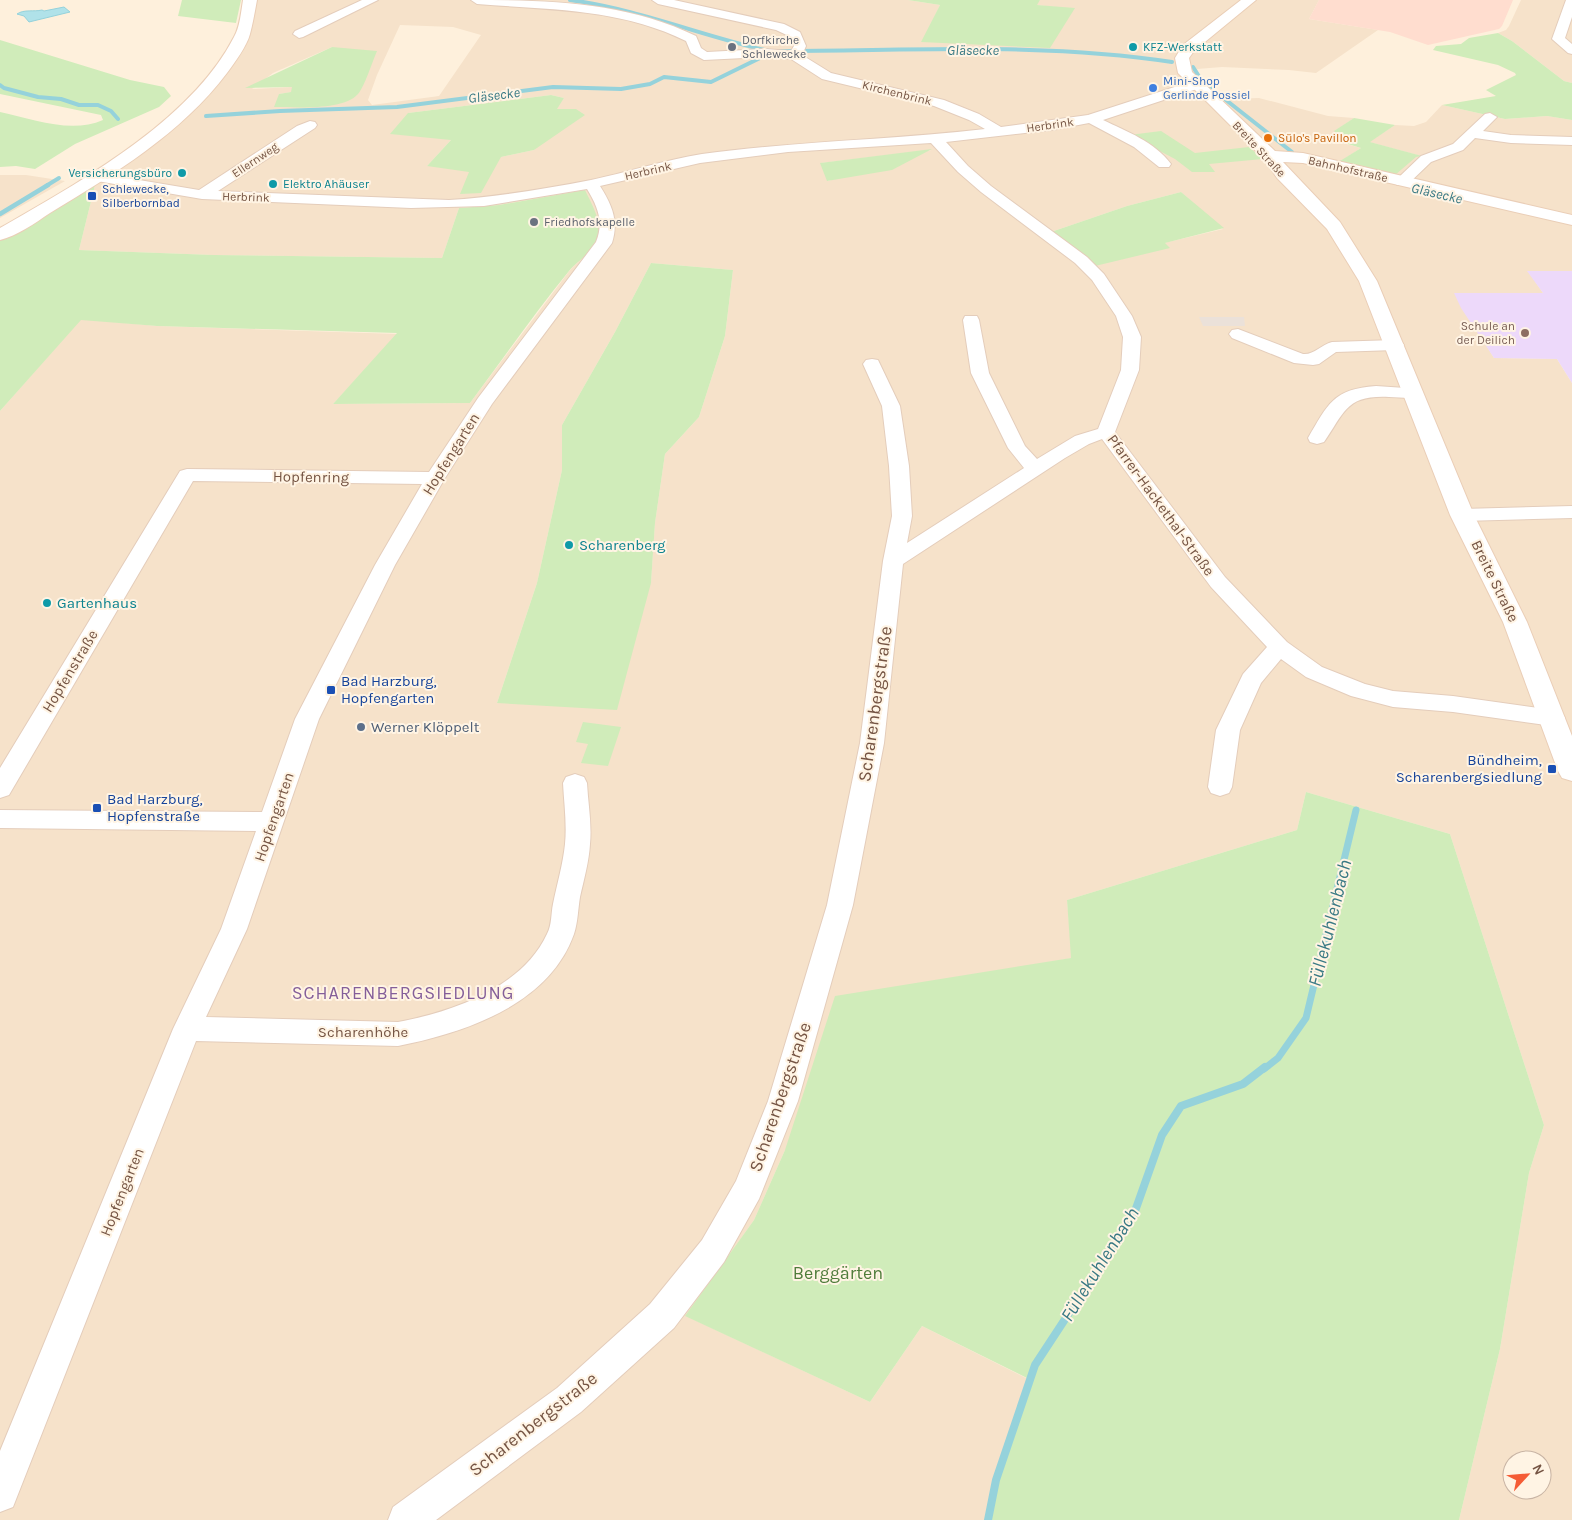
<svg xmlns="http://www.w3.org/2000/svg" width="1572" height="1520" font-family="Karla,sans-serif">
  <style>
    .residential { fill: #f6e2ca; fill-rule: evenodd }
    .commercial { fill: #ffddcf }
    .industrial { fill: #ebe1d9 }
    .education { fill: #edd9fa }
    .green { fill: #d0ecba }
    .water { fill: #b0e2e9; stroke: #95d2db }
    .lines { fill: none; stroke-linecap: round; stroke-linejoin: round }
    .stream-far3 { stroke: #95d2db; stroke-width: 4 }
    .stream-far2 { stroke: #95d2db; stroke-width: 4.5 }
    .stream-far1 { stroke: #95d2db; stroke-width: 7 }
    .stream { stroke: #95d2db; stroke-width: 8 }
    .street-casing { stroke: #e4cdbb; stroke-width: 2 }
    .secondary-casing { stroke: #eaceb7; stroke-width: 2 }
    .street { fill: #fff; fill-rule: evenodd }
    .secondary { fill: #fff; fill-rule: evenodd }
    .worship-dot { fill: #6b7280; stroke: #fff4e4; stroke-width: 2 }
    .culture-dot { fill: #0f9aa8; stroke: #fff4e4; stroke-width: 2 }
    .shop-dot { fill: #3f7fe0; stroke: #fff4e4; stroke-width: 2 }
    .food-dot { fill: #e8710a; stroke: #fff4e4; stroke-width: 2 }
    .transit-dot { fill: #1a4fb4; stroke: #fff4e4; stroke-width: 2 }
    .education-dot { fill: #8d6e63; stroke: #fff4e4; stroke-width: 2 }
    .service-dot { fill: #5c6f8a; stroke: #fff4e4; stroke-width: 2 }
    .labels { text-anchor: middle; stroke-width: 4; stroke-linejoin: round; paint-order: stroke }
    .far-worship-label { font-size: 12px; fill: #5b616d; stroke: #fff4e4; text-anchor: start }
    .far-culture-label { font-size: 12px; fill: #0d838f; stroke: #fff4e4; text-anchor: start }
    .far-shop-label { font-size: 12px; fill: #366cbe; stroke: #fff4e4; text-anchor: start }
    .far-street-label { font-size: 12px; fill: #755443; stroke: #fff4e4 }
    .far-food-label { font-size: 12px; fill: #c56008; stroke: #fff4e4; text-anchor: start }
    .far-transit-label { font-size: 12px; fill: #164399; stroke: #fff4e4; text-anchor: start }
    .far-education-label { font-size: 12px; fill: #785e54; stroke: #fff4e4; text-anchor: end }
    .far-water-label { font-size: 14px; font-style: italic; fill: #397984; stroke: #fff4e4 }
    .street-label { font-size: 15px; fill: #755443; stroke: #fff4e4 }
    .culture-label { font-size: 15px; fill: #0d838f; stroke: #fff4e4; text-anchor: start }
    .transit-label { font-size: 15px; fill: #164399; stroke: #fff4e4; text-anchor: start }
    .service-label { font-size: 15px; fill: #4e5e75; stroke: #fff4e4; text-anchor: start }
    .near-street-label { font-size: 18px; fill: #755443; stroke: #fff4e4 }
    .quarter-label { font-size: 18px; letter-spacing: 1px; fill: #845e99; stroke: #fff4e4 }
    .near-park-label { font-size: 18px; fill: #4f7c3a; stroke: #fff4e4 }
    .near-water-label { font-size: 19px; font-style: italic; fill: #397984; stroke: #fff4e4 }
  </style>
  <rect width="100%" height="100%" fill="#fef0dc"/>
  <g class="residential">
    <path d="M250 0H908L940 5 922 42 1074 9 1036 5 1040 0H1319L1309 19 1378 30 1316 73 1289 70 1222 67 1197 69 1201 78 1222 99 1259 98 1328 116 1354 118 1335 131 1336 132 1328 139 1361 148 1341 161 1421 156 1369 142 1395 125 1414 126 1426 122 1442 105 1505 119 1547 116 1572 120V271H1528L1543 293H1455L1494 358 1557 359 1572 383V1520H1459L1500 1349 1529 1173 1544 1125 1450 834 1306 792 1297 830 1067 900 1072 958 1013 969 785 1150 754 1220 686 1316 870 1402 922 1326 1030 1380 996 1480 988 1520H0V411L81 319 157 326 398 334 333 404 470 403 570 270 596 243 584 191 499 205 459 208 442 258 214 255 79 250 97 177 224 77ZM400 25 453 27 481 35 439 96 372 105 368 100 377 75ZM332 47 328 106 279 94 292 92V87L252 89 273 73ZM551 95 564 98 556 109H576L534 150 501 157 427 166 451 140 408 113ZM931 150 828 181 821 163ZM1181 192 1223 229 1164 243 1051 232 1127 206ZM651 263 733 270 725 336 699 417 665 454 655 523 651 583 497 703 537 583 562 470V425L615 332ZM1512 1460H1542V1490H1512Z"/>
    <polygon points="1521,0 1572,0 1572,83 1564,81 1512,41 1498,33 1506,30 1509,26"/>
    <polygon points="0,175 26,175 65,181 0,218"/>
  </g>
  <polygon class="commercial" points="1319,0 1513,0 1502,26 1499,29 1428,45 1390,32 1309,19"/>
  <polygon class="industrial" points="1199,317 1244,317 1245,326 1203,326"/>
  <polygon class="education" points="1527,271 1572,271 1572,383 1557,359 1494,358 1461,308 1454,293 1543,293"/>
  <g class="green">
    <polygon points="182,0 241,0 236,23 178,16"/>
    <polygon points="908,0 1040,0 1037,5 1075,8 1050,48 921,42 940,5"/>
    <polygon points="1498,33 1512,41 1564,81 1572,83 1572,120 1547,116 1505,119 1442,105 1496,96 1486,90 1516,75 1515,73 1498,65 1433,50 1436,46 1461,44 1469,38"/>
    <path d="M0 40 130 80 164 87 171 96 159 107 75 144 35 169 16 166 0 167V112C33 119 71 134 103 120L101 115 0 94Z"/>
    <path d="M332 47 377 51C373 60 364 88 358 94 343 111 296 107 274 107L279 94 291 92 292 87 245 88Z"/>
    <polygon points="551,95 564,98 557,109 576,109 585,115 534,150 501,157 481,193 460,194 469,172 427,166 451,140 390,134 408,113"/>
    <polygon points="1354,118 1395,125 1370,142 1422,156 1416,157 1395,175 1340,161 1361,148 1328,138 1336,133 1334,131"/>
    <polygon points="1161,131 1195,153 1249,147 1263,159 1209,164 1215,172 1192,172 1175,159 1129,135"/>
    <polygon points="932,149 892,170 827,181 820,163"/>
    <path d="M97 177 79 250 214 255 442 258 459 208 499 205 585 190C593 207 603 222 597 240 593 252 576 262 569 271 534 314 503 359 470 403L333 404 397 333 157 326 81 320 0 411V234Z"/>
    <polygon points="1181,192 1224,228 1165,243 1170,248 1095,266 1051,232 1127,206"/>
    <polygon points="651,263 733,270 725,336 699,417 665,454 655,523 651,583 617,710 497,703 537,583 562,470 562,425 615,332"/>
    <polygon points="583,722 621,727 608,766 581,763 588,744 576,742"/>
    <polygon points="1306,792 1450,834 1544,1125 1529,1173 1500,1349 1459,1520 988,1520 996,1480 1029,1379 922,1326 870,1402 685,1316 754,1220 785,1150 835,996 1071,958 1067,900 1297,830"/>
  </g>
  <path class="water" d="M64 7 70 12 29 22 24 16 17 14C24 9 34 12 42 10L44 11Z"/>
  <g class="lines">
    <g class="stream-far3">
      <path d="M570 0C638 9 702 36 769 51"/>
      <path d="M779 51C910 51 1042 42 1172 62"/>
      <polyline points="1193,67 1200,78 1212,89 1292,152"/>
      <polyline points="0,85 4,88 38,97 61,99 79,105 98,105 111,111 118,119"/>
      <polyline points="206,116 280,111 397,107 553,87 621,89 650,84 664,77 711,82 770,53"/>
      <polyline points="46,186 59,178"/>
    </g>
    <polyline class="stream-far2" points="0,214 48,185"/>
    <polyline class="stream-far1" points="1264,1069 1278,1058 1306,1018 1356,810"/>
    <polyline class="stream" points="988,1520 996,1480 1035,1365 1134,1214 1162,1135 1181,1106 1243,1084 1265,1067"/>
    <defs>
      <g id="street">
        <polygon points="362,0 378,0 303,37 299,38 293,34 295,31"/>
        <path d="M471 0C549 0 626 2 696 36L701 48 707 52 765 49 791 51 794 46 791 37 776 30 658 4 652 0H674L784 24 800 32 806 46 802 55 831 73 944 100 979 114 1001 127 1088 115 1190 82H1200L1202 85 1200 88 1103 120C1126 131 1155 142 1171 164L1169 167H1159L1134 147 1089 123 1052 130 946 142 968 166 991 186 1087 257 1104 274 1132 316 1141 337 1139 370 1115 432 1225 577 1287 642 1322 667 1365 684 1393 691 1453 696 1553 710 1561 712 1565 718 1561 724 1553 726 1453 712 1393 707 1351 696 1306 677 1281 659 1261 683 1240 730 1232 787 1229 793 1220 796 1211 793 1208 787 1216 730 1243 674 1267 647 1211 587 1102 439 1089 444 1065 458 903 564 884 743 853 905 798 1101 759 1199 724 1262 674 1328 581 1412 436 1520H388L393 1507 557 1388 650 1304 702 1240 736 1181 768 1101 827 905 860 743 883 561 892 516 889 466 882 406 863 364 866 360 872 359 878 360 900 406 909 466 912 516 907 543 1024 468 1008 448 971 373 963 320 965 316H977L979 320 989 373 1025 446 1037 459 1075 436 1098 429 1121 370 1123 337 1116 316 1092 280 1075 263 981 192 958 172 931 143 788 152 700 163 600 186C612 205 619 221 612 243L492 404 445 478 395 565 319 719 247 929 206 1017 398 1022C452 1012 522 988 547 934 552 925 551 913 553 904 557 884 563 864 565 844 567 824 564 803 563 783L566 777 575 774 584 777 587 783C588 803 592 824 590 844 589 862 584 879 580 897 578 909 578 922 574 934 549 1005 464 1033 398 1046L196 1041 13 1507 0 1512V1451L173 1029 221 929 256 831 0 828V810L262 812 295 719 375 565 422 484 193 481 9 795 0 798V768L180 471 187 469 429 472 478 398 596 242C604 222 598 207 587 189L484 206 411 208 202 199 97 181 92 180 90 177 92 174 97 173 199 190 297 126 310 121 315 122 317 125 315 128 218 191 449 200C497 197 544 189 591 180 628 172 665 160 702 154 796 141 891 140 985 129L969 120 934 106 822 79 791 59 765 57 704 60 691 53 686 41C619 8 550 10 477 4Z"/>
        <polygon points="1566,0 1572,0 1572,17 1565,38 1572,44 1572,54 1568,53 1552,39"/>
        <polygon points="1490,113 1497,117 1483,131 1511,135 1572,137 1572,145 1511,143 1475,138 1463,150 1431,162 1407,185 1397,185 1395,182 1397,179 1421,156 1453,144 1485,114"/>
        <path d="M1238 329 1303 354C1314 355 1321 345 1332 342L1395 340 1401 341 1404 345 1401 349 1395 350 1336 352 1319 364 1313 365 1294 363 1232 338 1229 334 1232 330Z"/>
        <path d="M1376 386 1420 389 1423 393 1420 397C1410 399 1399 397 1389 397 1346 395 1345 412 1324 442L1317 444 1310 442 1308 438C1328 404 1333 389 1376 386Z"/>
        <polygon points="1572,506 1572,518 1462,521 1455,519 1452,515 1455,511 1462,509"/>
      </g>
      <g id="secondary">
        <path d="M243 0H257C255 11 253 23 250 34 247 46 235 62 227 73 182 133 113 175 50 213 35 223 17 236 0 240V228C80 182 191 121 234 37 240 27 241 12 243 0Z"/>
        <polygon points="1241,0 1256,0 1194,51 1189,58 1192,72 1275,151 1303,153 1572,215 1572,225 1303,163 1283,162 1340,222 1377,281 1474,515 1527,622 1572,736 1572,781 1562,778 1558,771 1503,622 1450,515 1359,281 1327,229 1277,178 1264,159 1178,73 1175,58 1183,45"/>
      </g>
    </defs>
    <use href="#street" class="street-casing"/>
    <use href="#secondary" class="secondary-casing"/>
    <use href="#street" class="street"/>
    <use href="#secondary" class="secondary"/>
  </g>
  <g class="worship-dot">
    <circle cx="732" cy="47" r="5"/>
    <circle cx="534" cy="222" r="5"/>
  </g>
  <g class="culture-dot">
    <circle cx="1133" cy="47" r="5"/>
    <circle cx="182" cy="173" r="5"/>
    <circle cx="273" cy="184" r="5"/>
    <circle cx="569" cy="545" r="5"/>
    <circle cx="47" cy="603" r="5"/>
  </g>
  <circle class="shop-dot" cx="1153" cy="88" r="5"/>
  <circle class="food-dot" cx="1268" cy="138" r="5"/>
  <g class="transit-dot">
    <rect x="87" y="191" width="10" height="10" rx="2.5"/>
    <rect x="326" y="685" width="10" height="10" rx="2.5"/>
    <rect x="1547" y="764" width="10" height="10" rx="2.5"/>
    <rect x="92" y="803" width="10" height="10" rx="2.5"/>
  </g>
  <circle class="education-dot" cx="1525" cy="333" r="5"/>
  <circle class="service-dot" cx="361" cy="727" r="5"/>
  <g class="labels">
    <g class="far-worship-label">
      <text x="742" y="44">Dorfkirche<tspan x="742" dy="14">Schlewecke</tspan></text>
      <text x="544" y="226">Friedhofskapelle</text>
    </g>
    <g class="far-culture-label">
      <text x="1143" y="51">KFZ-Werkstatt</text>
      <text x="172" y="177" text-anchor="end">Versicherungsbüro</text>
      <text x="283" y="188">Elektro Ahäuser</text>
    </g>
    <g class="far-shop-label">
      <text x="1163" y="85">Mini-Shop<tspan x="1163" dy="14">Gerlinde Possiel</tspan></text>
    </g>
    <g class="far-street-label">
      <text transform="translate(897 93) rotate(14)" y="4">Kirchenbrink</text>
      <text transform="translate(1050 125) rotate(-8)" y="4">Herbrink</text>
      <text transform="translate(1259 149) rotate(47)" y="4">Breite Straße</text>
      <text transform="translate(255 160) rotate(-34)" y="4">Ellernweg</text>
      <text transform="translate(1348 169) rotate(13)" y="4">Bahnhofstraße</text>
      <text transform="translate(648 171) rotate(-13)" y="4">Herbrink</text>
      <text transform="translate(246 197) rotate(2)" y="4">Herbrink</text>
    </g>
    <g class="far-food-label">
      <text x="1278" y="142">Sülo's Pavillon</text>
    </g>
    <g class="far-transit-label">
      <text x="102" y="193">Schlewecke,<tspan x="102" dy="14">Silberbornbad</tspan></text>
    </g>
    <g class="far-education-label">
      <text x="1515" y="330">Schule an<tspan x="1515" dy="14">der Deilich</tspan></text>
    </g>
    <g class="far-water-label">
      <text x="973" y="55">Gläsecke</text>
      <text transform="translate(494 95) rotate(-7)" y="5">Gläsecke</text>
      <text transform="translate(1437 193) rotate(13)" y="5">Gläsecke</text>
    </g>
    <g class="street-label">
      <text transform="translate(451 454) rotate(-58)" y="5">Hopfengarten</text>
      <text transform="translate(311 477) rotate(1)" y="5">Hopfenring</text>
      <text transform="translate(1161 505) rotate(54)" y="5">Pfarrer-Hackethal-Straße</text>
      <text transform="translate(1495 581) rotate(64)" y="5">Breite Straße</text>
      <text transform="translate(70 671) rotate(-59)" y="5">Hopfenstraße</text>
      <text transform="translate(274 817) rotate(-71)" y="5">Hopfengarten</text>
      <text x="363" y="1037">Scharenhöhe</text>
      <text transform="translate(122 1192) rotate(-68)" y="5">Hopfengarten</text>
    </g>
    <g class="culture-label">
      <text x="579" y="550">Scharenberg</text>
      <text x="57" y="608">Gartenhaus</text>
    </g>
    <g class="transit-label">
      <text x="341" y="686">Bad Harzburg,<tspan x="341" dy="17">Hopfengarten</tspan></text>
      <text x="1542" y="765" text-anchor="end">Bündheim,<tspan x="1542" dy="17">Scharenbergsiedlung</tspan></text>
      <text x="107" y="804">Bad Harzburg,<tspan x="107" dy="17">Hopfenstraße</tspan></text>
    </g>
    <g class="service-label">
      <text x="371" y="732">Werner Klöppelt</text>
    </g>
    <g class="near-street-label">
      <text transform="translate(875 704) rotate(-82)" y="6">Scharenbergstraße</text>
      <text transform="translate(780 1097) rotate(-71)" y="6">Scharenbergstraße</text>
      <text transform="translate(533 1424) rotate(-38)" y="6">Scharenbergstraße</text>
    </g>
    <g class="quarter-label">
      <text x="403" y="999">SCHARENBERGSIEDLUNG</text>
    </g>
    <g class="near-park-label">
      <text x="838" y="1279">Berggärten</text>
    </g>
    <g class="near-water-label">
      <text transform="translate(1329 923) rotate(-76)" y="7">Füllekuhlenbach</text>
      <text transform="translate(1099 1264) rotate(-58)" y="7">Füllekuhlenbach</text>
    </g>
  </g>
  <g transform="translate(1527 1475) rotate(64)"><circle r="24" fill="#fff4e4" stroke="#c8b4a4"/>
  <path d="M0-4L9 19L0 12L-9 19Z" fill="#f55c35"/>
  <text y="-8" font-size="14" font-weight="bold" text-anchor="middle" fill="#755443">N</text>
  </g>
</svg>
